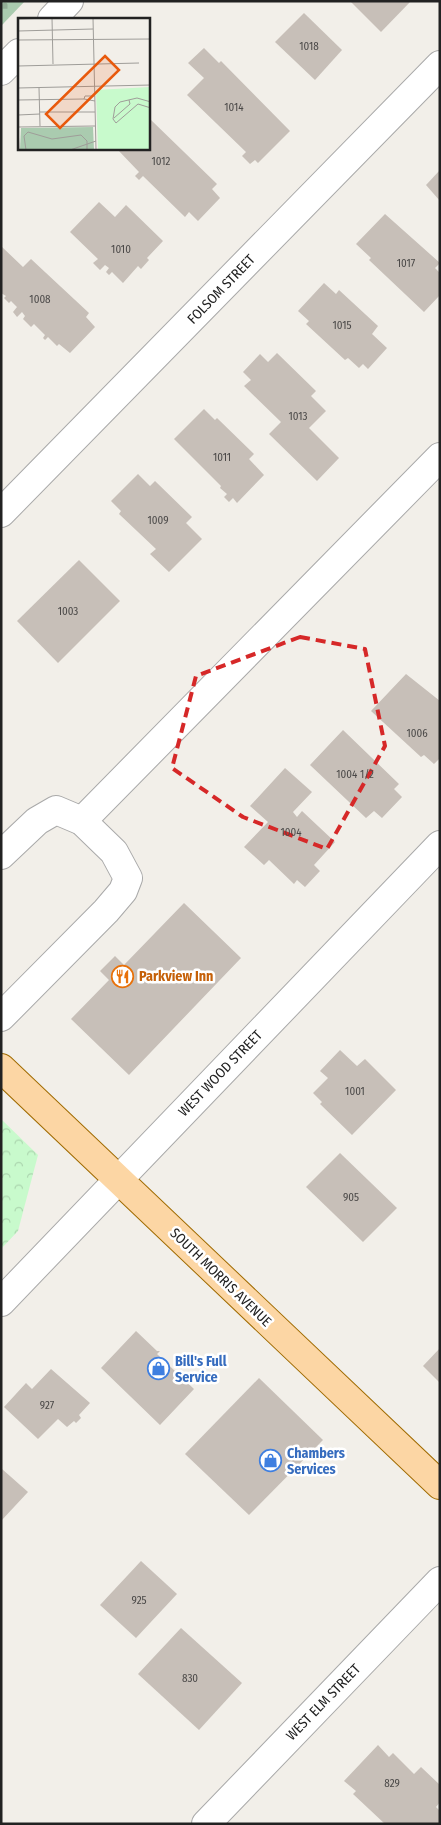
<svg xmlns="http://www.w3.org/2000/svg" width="441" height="1825" font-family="'Fira Sans Condensed',sans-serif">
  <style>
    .cemetery { fill: url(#cemetery-stones) }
    .park { fill: url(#park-crowns) }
    .building { fill: #c7bfb8 }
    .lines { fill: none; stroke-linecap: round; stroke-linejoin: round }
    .minor-casing { stroke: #a9a9a9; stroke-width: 30 }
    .major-casing { stroke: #a06b00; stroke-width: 30 }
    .minor { stroke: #fff; stroke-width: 28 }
    .major { stroke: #fcd6a4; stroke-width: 28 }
    .marked { fill: none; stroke: #d62828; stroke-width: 4; stroke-dasharray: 10 6; stroke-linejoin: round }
    .labels { text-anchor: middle; stroke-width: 5; stroke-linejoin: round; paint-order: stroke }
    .number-label { font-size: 11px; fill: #4b4948 }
    .street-label { font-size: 14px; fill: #222; stroke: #fff }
    .food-label { font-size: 14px; font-weight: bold; fill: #c56008; stroke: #fff; text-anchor: start }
    .shop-label { font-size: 14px; font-weight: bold; fill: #366cbe; stroke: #fff; text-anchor: start }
    .inset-road { fill: none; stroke: #9f9d99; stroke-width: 1 }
    .view { fill: #e8590c; fill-opacity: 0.15; stroke: #e8590c; stroke-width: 2.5 }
    .inset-edge { fill: none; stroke: #222; stroke-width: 2.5 }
  </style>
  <defs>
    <pattern id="cemetery-stones" width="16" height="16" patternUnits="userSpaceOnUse" patternTransform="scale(1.25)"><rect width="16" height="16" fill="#aacbaf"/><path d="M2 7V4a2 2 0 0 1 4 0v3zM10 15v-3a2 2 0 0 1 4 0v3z" fill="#92ae96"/></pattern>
    <pattern id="park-crowns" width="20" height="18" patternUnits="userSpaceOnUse" patternTransform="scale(1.25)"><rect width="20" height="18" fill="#c8facc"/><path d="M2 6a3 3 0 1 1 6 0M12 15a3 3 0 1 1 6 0" fill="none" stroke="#acd6af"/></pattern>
  </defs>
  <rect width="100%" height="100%" fill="#f2efe9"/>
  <polygon class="cemetery" points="1,1 25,1 1,26"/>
  <polygon class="park" points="1,1119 38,1155 18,1231 1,1249"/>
  <g class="building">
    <polygon points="350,1 411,1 381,32"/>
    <polygon points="304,13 342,50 315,80 275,42"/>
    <polygon points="204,48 219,63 221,61 290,131 258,163 255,160 250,164 242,156 246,152 187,95 204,78 188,63"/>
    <polygon points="150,119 217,184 212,189 220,198 198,221 189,212 185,217 143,176 139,180 135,176 139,172 118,150 149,149"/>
    <polygon points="440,170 440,201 426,185"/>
    <polygon points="99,202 115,217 126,205 163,241 147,258 149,260 141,269 138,266 123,283 112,272 109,275 106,272 109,268 105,265 100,270 93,263 98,259 70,232"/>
    <polygon points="385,214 440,263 435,268 440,273 440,295 424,312 369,260 371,258 356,244"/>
    <polygon points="1,246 23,267 31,259 89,313 86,317 95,327 70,353 59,344 57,346 48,337 45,340 43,338 45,335 34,324 31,327 23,319 25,316 22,312 17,317 13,312 17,307 11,301 9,303 4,298 6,296 1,293"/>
    <polygon points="324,283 336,294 339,290 378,326 372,334 387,348 368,369 363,364 359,368 348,358 345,360 306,324 309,321 298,311"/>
    <polygon points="277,353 316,391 311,396 326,411 309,428 339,458 317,481 269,434 281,422 244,386 251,380 243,372 260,354 268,362"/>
    <polygon points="204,409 215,420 217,418 254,454 249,459 264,475 237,503 233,498 229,502 224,497 227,494 220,488 221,486 174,439"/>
    <polygon points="138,474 150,486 155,481 192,517 186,523 202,539 169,572 150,554 156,549 119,514 121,511 111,501"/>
    <polygon points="79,560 120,601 58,663 17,621"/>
    <polygon points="406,674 440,701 440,758 434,764 424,755 421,757 371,711"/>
    <polygon points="343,730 399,784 394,789 402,797 382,818 374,811 366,818 310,765"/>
    <polygon points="285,768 312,792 293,812 297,817 302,811 335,842 314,865 320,871 305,887 297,880 294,884 269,860 264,865 244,847 268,822 250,806"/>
    <polygon points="184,903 241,958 129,1075 71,1019 109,980 100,971 115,956 124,965"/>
    <polygon points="340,1050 357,1066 365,1059 396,1090 352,1135 320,1104 322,1102 313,1093 328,1078 320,1071"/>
    <polygon points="340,1153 397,1208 363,1242 306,1187"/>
    <polygon points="136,1331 157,1351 160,1351 157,1354 194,1389 160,1425 101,1368"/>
    <polygon points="440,1348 440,1383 423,1366"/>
    <polygon points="51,1369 90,1403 79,1415 81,1418 76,1423 74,1421 67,1427 58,1419 38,1439 4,1407 26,1383 32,1389"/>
    <polygon points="259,1378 323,1440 249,1515 185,1454"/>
    <polygon points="2,1469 28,1492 1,1521 1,1470"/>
    <polygon points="141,1561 177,1594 136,1638 100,1605"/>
    <polygon points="181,1628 242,1683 199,1730 138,1674"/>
    <polygon points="378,1745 389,1757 393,1753 414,1774 421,1767 440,1785 440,1802 436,1807 440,1811 440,1824 385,1824 353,1794 356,1791 344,1781"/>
  </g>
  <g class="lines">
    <defs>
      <g id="minor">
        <polyline points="52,19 69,1"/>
        <polyline points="1,71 19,53"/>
        <polyline points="1,513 440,65"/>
        <polyline points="82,821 440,457"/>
        <polyline points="1,855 37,821 56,810 82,821 114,852 128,878 123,891 106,911 1,1017"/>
        <polyline points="1,1302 440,845"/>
        <polyline points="206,1824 440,1581"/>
      </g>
      <polyline id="major" points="1,1068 440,1485"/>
    </defs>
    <use href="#minor" class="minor-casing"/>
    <use href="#major" class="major-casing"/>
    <use href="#minor" class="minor"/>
    <use href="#major" class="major"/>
  </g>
  <path class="marked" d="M300 637 365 649 385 746 327 849 243 817 172 768 196 676Z"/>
  <defs>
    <symbol id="restaurant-ring" viewBox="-11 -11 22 22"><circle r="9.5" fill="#fff" stroke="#e8710a" stroke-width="1.5"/><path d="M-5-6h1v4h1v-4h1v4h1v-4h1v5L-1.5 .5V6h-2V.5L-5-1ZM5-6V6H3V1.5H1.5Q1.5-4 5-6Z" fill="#e8710a"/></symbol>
    <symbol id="shop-ring" viewBox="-11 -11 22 22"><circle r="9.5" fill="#fff" stroke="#3f7fe0" stroke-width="1.5"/><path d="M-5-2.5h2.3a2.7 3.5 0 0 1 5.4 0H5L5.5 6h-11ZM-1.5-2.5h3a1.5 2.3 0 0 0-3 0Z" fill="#3f7fe0"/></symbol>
  </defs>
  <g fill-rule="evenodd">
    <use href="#restaurant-ring" x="110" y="964" width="25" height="25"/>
    <use href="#shop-ring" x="146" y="1356" width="25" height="25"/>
    <use href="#shop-ring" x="258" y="1448" width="25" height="25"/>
  </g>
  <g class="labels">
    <g class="number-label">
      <text x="309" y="50">1018</text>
      <text x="234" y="111">1014</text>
      <text x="161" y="165">1012</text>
      <text x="121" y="253">1010</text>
      <text x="406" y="267">1017</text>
      <text x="40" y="303">1008</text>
      <text x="342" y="329">1015</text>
      <text x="298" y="420">1013</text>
      <text x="222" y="461">1011</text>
      <text x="158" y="524">1009</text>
      <text x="68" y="615">1003</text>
      <text x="417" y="737">1006</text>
      <text x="355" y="778">1004 1/2</text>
      <text x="291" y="836">1004</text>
      <text x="355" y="1095">1001</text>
      <text x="351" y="1201">905</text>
      <text x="47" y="1409">927</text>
      <text x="139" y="1604">925</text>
      <text x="190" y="1682">830</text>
      <text x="392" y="1787">829</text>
    </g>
    <g class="street-label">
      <text transform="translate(221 289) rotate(-46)" y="5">FOLSOM STREET</text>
      <text transform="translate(220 1073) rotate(-46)" y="5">WEST WOOD STREET</text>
      <text transform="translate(221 1277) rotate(44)" y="5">SOUTH MORRIS AVENUE</text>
      <text transform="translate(323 1702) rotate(-46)" y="5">WEST ELM STREET</text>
    </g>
    <g class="food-label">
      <text x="139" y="981">Parkview Inn</text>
    </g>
    <g class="shop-label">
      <text x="175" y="1366">Bill's Full<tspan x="175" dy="16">Service</tspan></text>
      <text x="287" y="1458">Chambers<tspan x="287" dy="16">Services</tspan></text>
    </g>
  </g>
  <g transform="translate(18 18)">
    <rect width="132" height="132" fill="#f2efe9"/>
    <path d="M75 109 76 132H2L3 110Z" fill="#aacbaf"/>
    <path d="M132 69V132H80L78 72Z" fill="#c8facc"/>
    <path class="inset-road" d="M34 0 35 46M75 0 78 132M0 1 33 0M0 13 75 11M0 22 133 21M0 48 121 45M0 70 133 67M21 70 22 108M77 78H67L66 81 77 83M0 82 66 81M133 84 119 80 102 84 97 89 95 101 98 105 120 86 133 90M22 94H77M0 97 22 96M96 100 112 86 111 82M0 107 1 132M0 109 77 108M8 132 6 118 10 114 34 121 63 117 69 123V132M52 132 78 123"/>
    <path class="view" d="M87 38 101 52 42 110 28 96Z"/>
    <rect width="132" height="132" class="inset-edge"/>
  </g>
  <rect width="441" height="1825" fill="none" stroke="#222222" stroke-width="5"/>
</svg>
